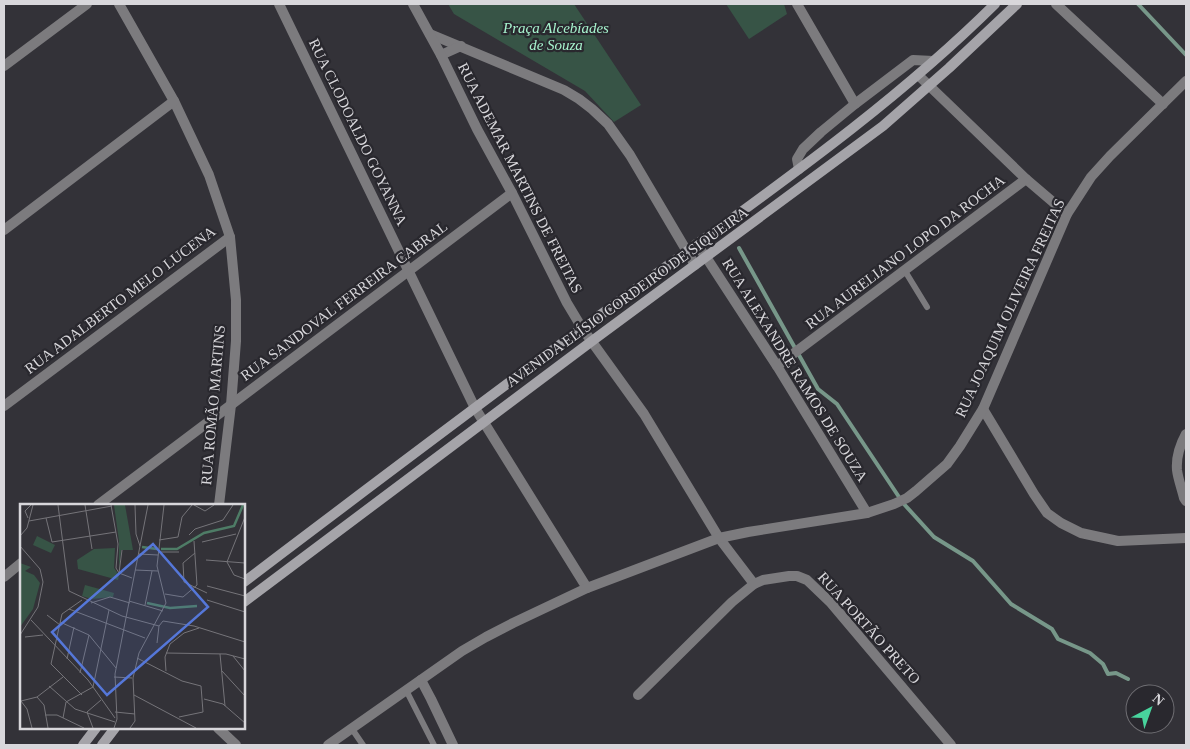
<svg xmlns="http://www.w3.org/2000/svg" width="1190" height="749" font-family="Georgia,serif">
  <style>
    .green { fill: #375446 }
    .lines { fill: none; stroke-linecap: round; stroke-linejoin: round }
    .stream { stroke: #779789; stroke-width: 4 }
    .service { stroke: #7c7b7e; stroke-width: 6 }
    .minor { stroke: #7c7b7e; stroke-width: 10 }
    .tertiary { stroke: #7c7b7e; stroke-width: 10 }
    .secondary { stroke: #a5a4a9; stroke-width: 10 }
    .labels { text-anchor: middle; stroke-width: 4.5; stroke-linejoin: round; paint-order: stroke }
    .park-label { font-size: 15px; font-style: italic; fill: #a7f3ce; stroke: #29282e }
    .street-label { font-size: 15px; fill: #d8d7db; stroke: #29282e }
    .inset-river { fill: none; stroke: #4e7c66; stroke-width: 2.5 }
    .inset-road { fill: none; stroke: #757479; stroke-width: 1 }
    .view { fill: #5577d9; fill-opacity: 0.15; stroke: #5577d9; stroke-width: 2.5 }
    .inset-edge { fill: none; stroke: #d8d7db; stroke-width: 2.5 }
  </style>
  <rect width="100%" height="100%" fill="#333238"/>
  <g class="green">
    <polygon points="448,4 574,4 641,105 614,122 585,91 454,14"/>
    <polygon points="726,4 784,4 787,14 749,39"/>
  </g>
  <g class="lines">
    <g class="stream">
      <polyline points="1138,4 1186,55"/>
      <polyline points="739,248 818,389 837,404 903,503 934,537 973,561 1011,604 1052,629 1058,639 1090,653 1103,664 1108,674 1116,673 1128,679"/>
    </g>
    <g class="service">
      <polyline points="905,271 927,307"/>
      <polyline points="406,690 434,745"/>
      <polyline points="352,729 363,745"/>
    </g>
    <g class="minor">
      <polyline points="119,4 174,101 209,175 230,237 236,300 236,341 231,405 219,505"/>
      <polyline points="279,4 475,408 587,588"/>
      <polyline points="797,4 855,104"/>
      <polyline points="1056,4 1163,104"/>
      <polyline points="430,34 564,90 579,99 592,109 608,124 630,155 695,265"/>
      <polyline points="441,55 461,46"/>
      <polyline points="4,66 87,4"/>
      <polyline points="918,75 1026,179 1067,214"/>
      <polyline points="799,169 797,159 803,149 821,132 855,104 913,60 933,61"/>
      <polyline points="4,230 174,101"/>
      <polyline points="696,244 706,257 777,366 867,513"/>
      <polyline points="777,366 1026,179"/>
      <polyline points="4,406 230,237"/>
      <polyline points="983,409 1034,494 1047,513 1061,523 1081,533 1118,541 1186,538"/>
      <path d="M1186 434C1180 445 1176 458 1177 470 1178 479 1182 489 1184 498L1186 501"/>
      <polyline points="98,505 512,193"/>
      <polyline points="719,538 754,584"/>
      <polyline points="4,577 21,563"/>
      <polyline points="421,680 431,699 453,745"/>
      <polyline points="638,695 732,602 754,584 763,580 789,576 797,576 807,580 831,603 951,745"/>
      <polyline points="218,728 236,745"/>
    </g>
    <g class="tertiary">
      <polyline points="413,4 441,55 477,129 512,193 567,303 582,328 644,414 719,538"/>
      <polyline points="328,745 462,651 486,637 513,623 587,588 719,538 748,532 867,513 894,504 907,498 916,491 947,464 960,446 983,409 1067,214 1091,177 1110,156 1186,81"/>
    </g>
    <g class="secondary">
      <path d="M244 582C376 482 507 383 641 285 762 196 888 110 995 4"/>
      <polyline points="244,602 592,341 883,126 949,68 1017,4"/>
      <polyline points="83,745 96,728"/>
      <polyline points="102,745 115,728"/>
    </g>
  </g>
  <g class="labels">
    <g class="park-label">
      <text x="556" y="33">Praça Alcebíades<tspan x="556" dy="17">de Souza</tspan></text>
    </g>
    <g class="street-label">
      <text transform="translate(358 132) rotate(64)" y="5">RUA CLODOALDO GOYANNA</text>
      <text transform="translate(520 178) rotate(63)" y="5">RUA ADEMAR MARTINS DE FREITAS</text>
      <text transform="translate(905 252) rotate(-37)" y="5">RUA AURELIANO LOPO DA ROCHA</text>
      <text transform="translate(627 297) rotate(-36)" y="5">AVENIDA ELÍSIO CORDEIRO DE SIQUEIRA</text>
      <text transform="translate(120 300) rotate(-37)" y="5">RUA ADALBERTO MELO LUCENA</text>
      <text transform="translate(344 301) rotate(-37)" y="5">RUA SANDOVAL FERREIRA CABRAL</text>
      <text transform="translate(1010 308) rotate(-65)" y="5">RUA JOAQUIM OLIVEIRA FREITAS</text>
      <text transform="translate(795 370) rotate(58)" y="5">RUA ALEXANDRE RAMOS DE SOUZA</text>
      <text transform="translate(213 405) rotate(-85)" y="5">RUA ROMÃO MARTINS</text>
      <text transform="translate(869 628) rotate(48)" y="5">RUA PORTÃO PRETO</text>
    </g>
  </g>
  <g transform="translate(20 504)">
    <rect width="225" height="225" fill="#333238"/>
    <path d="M94 1H105L113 46H101L99 67V37ZM17 32 35 41 31 49 13 41ZM95 44 94 64 99 71 98 76 58 65 57 56 74 45ZM0 59 11 63 5 67 14 71 20 79 13 105 0 123ZM65 81 94 89 93 93 71 95 62 92Z" fill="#375446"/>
    <path class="inset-river" d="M122 43 137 45M141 45H157L184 29 214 22 223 1M127 99 150 104 177 102"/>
    <path class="inset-road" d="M38 1 49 87 102 112 139 122M65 1 72 45M91 1 98 40 96 64 99 69 112 74M115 1 116 30 120 42M174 1 185 7 194 1M225 13 207 58 214 71 225 75M8 14 5 7 11 1M26 14 32 38 96 28M9 17 92 2M169 31 175 25 203 16 213 1M0 32 7 24 13 1M139 36 158 33 162 13 172 1M182 38 216 30M0 42 20 65 23 78 18 103 0 131M138 48H159M175 49 163 59 164 78 187 89M119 50 138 51M186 56 225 59M115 66 138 67M99 69 102 46M187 82 225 92M145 90 163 93 177 81 174 37M187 96 225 108M109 97 143 107M71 99 90 93 110 99M125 101 132 67M49 105 125 134M27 111 40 121M11 116 68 176 95 214M40 118 69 131 96 164M5 133 23 131M137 139 139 122 143 117 174 122 225 138M146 149 206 150 225 155M200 150 205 202M213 152 225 167M117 154 162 177 181 182 183 208 159 213M47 155 54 123M146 167 145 153 150 140 164 129 179 124M202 167 225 192M60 169 69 131M94 173 112 174M29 182 55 205 95 218M62 191 31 160 42 110 62 96M114 191 176 224M17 193 24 201 28 224M17 193 43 173M184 195 203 200 225 219M95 208 115 210M25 211H37L64 224M43 214 46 198 73 183 89 106M12 224 7 205 1 197 17 193M73 224 67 208 81 196M94 224 97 215 95 170 128 1M110 224 115 217 113 174 119 149 146 99 137 62 144 1"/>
    <path class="view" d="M133 40 188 103 87 191 32 128Z"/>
    <rect width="225" height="225" class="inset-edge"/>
  </g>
  <rect width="1190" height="749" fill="none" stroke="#d8d7db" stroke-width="10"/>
  <g transform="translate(1150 709) rotate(41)"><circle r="24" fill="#29282e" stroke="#6f6e73"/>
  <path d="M0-4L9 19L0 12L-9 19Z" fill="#48d49d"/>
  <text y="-8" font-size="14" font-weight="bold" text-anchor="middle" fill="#d8d7db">N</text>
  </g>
</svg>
